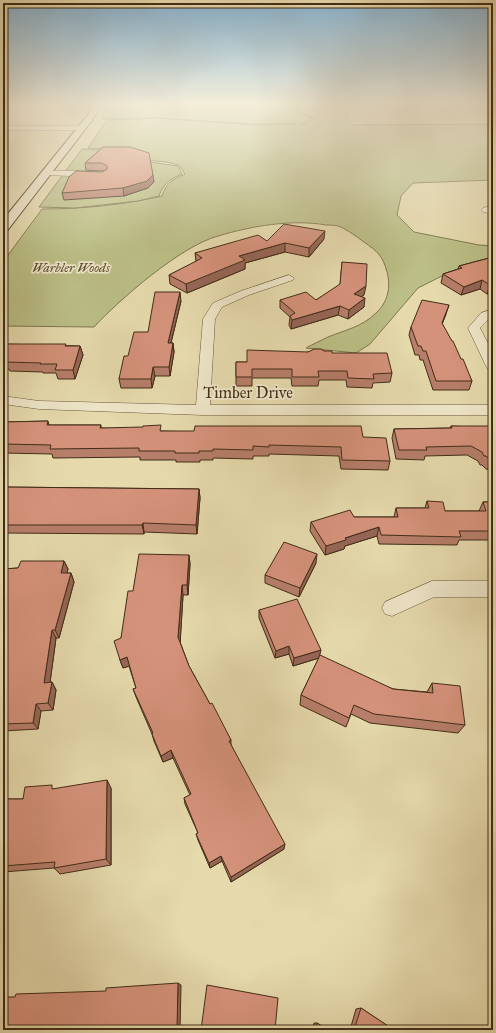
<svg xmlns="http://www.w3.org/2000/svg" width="496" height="1033" font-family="'IM FELL Great Primer',serif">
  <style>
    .green { fill: #bbbe86; stroke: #7e754e }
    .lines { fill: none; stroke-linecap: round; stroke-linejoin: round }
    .minor-casing { stroke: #6b583c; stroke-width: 1 }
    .secondary-casing { stroke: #422c17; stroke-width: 2 }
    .minor { fill: #efe7ca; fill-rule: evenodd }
    .secondary { fill: #efe7ca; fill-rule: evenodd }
    .wall { fill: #b77e6a; stroke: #422c17 }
    .shaded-wall { fill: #956656; stroke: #422c17 }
    .building { fill: #d5927b; stroke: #422c17 }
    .labels { text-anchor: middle; stroke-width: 3.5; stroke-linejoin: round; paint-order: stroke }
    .far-park-label { font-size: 13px; font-style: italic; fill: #5a492d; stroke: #efe7ca }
    .street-label { font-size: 16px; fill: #422c17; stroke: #efe7ca }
  </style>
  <rect width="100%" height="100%" fill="#e6daad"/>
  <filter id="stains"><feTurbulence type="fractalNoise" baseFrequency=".005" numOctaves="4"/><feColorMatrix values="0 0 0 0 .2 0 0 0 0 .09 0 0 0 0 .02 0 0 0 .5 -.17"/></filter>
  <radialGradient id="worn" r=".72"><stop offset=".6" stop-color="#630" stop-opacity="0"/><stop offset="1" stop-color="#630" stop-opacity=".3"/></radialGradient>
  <g class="green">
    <path d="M110 103H244L252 107 294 110 312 118 302 124H305L315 118 296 110 254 106 247 103H343L352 125 493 124V180L413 183 401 196 397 215 414 232 479 245 493 246V258L446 274 418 288 370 344 356 353 306 348C313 344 320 341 328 337 345 330 362 327 376 313 388 302 391 287 387 272 383 256 377 251 364 242 357 237 349 231 341 227 336 225 331 225 326 225 291 219 252 226 218 236 181 246 120 299 94 327L3 326V262L42 209C82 209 123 205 162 196 166 183 172 180 185 174L179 165 166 162 144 160 118 150 88 148 107 120 158 118 254 125 296 124H254L157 118 102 119V115Z"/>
    <path d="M82 149 117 151 142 161 178 166 182 174C170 179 163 184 159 196L138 201 75 208 39 207Z"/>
  </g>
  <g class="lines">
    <defs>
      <g id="minor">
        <polygon points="3,126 82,126 86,128 82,130 3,130"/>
        <polygon points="43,171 96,171 100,174 96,177 46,175 43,175 42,173"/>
        <polygon points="486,207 493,208 493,214 483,212 481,210 483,208"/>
        <polygon points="289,275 294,278 293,280 249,295 222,307 215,319 210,405 493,405 493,415 203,415 39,409 3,404 3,396 39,401 196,405 203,319 213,303 241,291"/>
        <polygon points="493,309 493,317 489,319 480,328 493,353 493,370 488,369 486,366 468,328 481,313"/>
        <polygon points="432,581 493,581 493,597 434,597 392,616 385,614 382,608 385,602"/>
      </g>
      <polygon id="secondary" points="95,103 103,103 93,119 7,231 3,232 3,220 87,116"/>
    </defs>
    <use href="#minor" class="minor-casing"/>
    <use href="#secondary" class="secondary-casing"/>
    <use href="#minor" class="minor"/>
    <use href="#secondary" class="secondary"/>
  </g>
  <g class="wall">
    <polygon points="103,147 154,182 148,188 124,196 64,200 62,193 104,171 86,170 85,163"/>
    <polygon points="324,239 309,257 285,252 245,263 245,269 187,293 170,284 169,275 196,262 195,253 267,241"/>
    <polygon points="493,257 493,292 487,294 480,289 461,295 441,283 443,274 458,269 459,266"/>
    <polygon points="342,262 364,295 361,297 364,307 348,319 338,315 291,329 289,325 290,317 280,308 280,300 316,300 340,285"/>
    <polygon points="181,301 171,343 173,343 174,352 170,376 155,376 152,388 121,388 119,379 148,332"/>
    <polygon points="446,314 442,324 472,381 469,390 433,390 423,360 420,360 419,355 415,355 409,335 411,327"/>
    <polygon points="3,344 80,346 83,355 75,379 58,379 56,373 43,373 43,372 10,371 9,369 3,369"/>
    <polygon points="324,351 332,353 392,373 390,382 373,383 372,388 347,387 346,380 319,380 318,386 292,386 291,378 252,378 252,386 236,386 236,362 247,362 308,352"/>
    <polygon points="48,421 49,425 101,425 101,428 161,431 363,437 390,461 388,470 341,469 339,456 269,454 269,456 253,456 253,459 213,458 213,460 200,460 200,462 176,462 176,460 140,460 140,457 53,458 52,454 3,453 3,422"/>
    <polygon points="451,426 493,428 493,470 490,470 486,469 482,465 480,465 478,461 467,455 425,456 424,460 396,459 392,438 394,429 450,428"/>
    <polygon points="3,487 199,489 200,498 197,534 144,532 144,534 3,533"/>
    <polygon points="427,501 445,511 479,511 483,502 493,502 493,540 459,540 457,545 379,544 377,536 345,546 344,549 325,555 310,531 311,522 354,517 394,517 396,508 425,508"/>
    <polygon points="189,555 190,564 188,595 183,595 180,642 189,666 210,704 231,740 231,745 284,849 231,882 222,861 210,868 198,840 196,834 198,833 185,804 184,798 190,795 173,758 163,762 154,741 152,734 136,697 133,689 136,688 129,666 123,668 120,660 121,638 133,591"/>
    <polygon points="64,561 68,569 67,573 71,573 74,582 59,638 56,638 50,682 52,682 56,690 53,710 41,711 38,729 3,731 3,569 18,568"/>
    <polygon points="316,563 299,597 265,583 265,575"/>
    <polygon points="259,610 319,658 393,689 427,692 432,683 465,725 458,733 370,723 351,714 346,727 300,705 301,695 319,658 293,666 289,654 275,658 259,618"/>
    <polygon points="111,788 111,865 60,874 54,868 3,872 3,799 23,799 55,789"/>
    <polygon points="361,1008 394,1030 350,1030 356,1009"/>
    <polygon points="314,1023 317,1023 328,1030 312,1030"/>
  </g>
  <g class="shaded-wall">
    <polygon points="153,175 154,182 148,188 124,196 123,188"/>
    <polygon points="325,231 324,239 309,257 309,248"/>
    <polygon points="285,243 285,252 245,263 245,269 187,293 186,284 239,256"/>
    <polygon points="482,280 480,289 461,295 464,287"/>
    <polygon points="493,284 493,292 487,294 490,285"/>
    <polygon points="366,286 364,295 353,302 354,294"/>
    <polygon points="180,292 181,301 169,351 168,343"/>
    <polygon points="365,298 364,307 348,319 349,310"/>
    <polygon points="449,305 446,314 439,332 442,323"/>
    <polygon points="340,306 338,315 291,329 292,320"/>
    <polygon points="173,343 174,352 170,376 169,367"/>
    <polygon points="80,346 83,355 75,379 73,370"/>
    <polygon points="153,367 155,376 152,388 151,379"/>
    <polygon points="493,464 493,470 490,470"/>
    <polygon points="199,489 200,498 197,534 196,525"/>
    <polygon points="143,523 144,532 144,534 142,525"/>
    <polygon points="379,527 377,536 345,546 344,549 325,555 326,546 345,538"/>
    <polygon points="317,554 316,563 299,597 300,588"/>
    <polygon points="189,555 190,564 188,595 187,585"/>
    <polygon points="64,561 68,569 65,582 61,573"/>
    <polygon points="71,573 74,582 59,638 55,630"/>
    <polygon points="182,585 183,595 180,646 178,637"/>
    <polygon points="52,630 56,638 49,690 44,683"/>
    <polygon points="289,646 289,654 275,658 276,651"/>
    <polygon points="321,650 319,658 293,666 294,658"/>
    <polygon points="127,657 130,666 123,668 120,660"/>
    <polygon points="52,682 56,690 53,710 48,703"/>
    <polygon points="36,704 41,711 38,729 33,723"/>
    <polygon points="171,750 173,758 163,762 161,756"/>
    <polygon points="107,780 111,788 111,865 106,859"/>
    <polygon points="285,844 284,849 231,882 231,877"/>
    <polygon points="221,856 222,861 210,868 209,863"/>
    <polygon points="178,983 181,985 180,1030 177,1030"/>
  </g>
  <g class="building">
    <polygon points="103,147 130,147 149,153 153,175 147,181 123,188 62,193 69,177 76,171 102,172 107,169 107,166 102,163 85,163"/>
    <polygon points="284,224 325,231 309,248 285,243 239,256 245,260 186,284 169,275 202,258 195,253 258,235 267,241"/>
    <polygon points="493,257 493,284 490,285 482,280 464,287 443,274 462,268 459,266"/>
    <polygon points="342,262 367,264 366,286 354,294 365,298 349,310 340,306 292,320 290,316 295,313 280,300 306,292 316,300 340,284"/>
    <polygon points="155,292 180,292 168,343 173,343 169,367 153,367 151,379 119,379 124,356 128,356 134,332 148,332"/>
    <polygon points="422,300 449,305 442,323 452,341 453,341 461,359 463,359 472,381 436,381 426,351 423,351 421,346 418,346 411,327"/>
    <polygon points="3,344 66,344 65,346 80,346 73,370 55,370 57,364 40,364 41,363 6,362 8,360 3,360"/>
    <polygon points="314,349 321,349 324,351 332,351 332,353 387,353 392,373 373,374 374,379 348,378 347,371 318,371 319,377 292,377 292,369 252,369 252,377 236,377 236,362 247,362 247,350 308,352"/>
    <polygon points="48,421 47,425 101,425 100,428 143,427 143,426 161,425 160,431 194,431 195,426 361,426 363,437 386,438 390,461 342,460 341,447 269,445 269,447 253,446 253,450 213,449 213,451 199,451 199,453 175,453 175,451 139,451 139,448 50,449 51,445 3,444 3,422"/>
    <polygon points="451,426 492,426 493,428 493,461 490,460 486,456 484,456 482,452 471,446 426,447 427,450 399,450 394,429 452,428"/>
    <polygon points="3,487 199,489 196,525 143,523 142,525 3,525"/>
    <polygon points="427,501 443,502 445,511 486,511 483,502 493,502 493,531 459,531 461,537 381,535 379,527 345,538 346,540 326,546 311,522 350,510 354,517 398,517 396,508 429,508"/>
    <polygon points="284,542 317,554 300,588 265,575"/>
    <polygon points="139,554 189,555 187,585 182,585 178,637 189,666 210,704 212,703 231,740 229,741 285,844 231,877 221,856 209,863 196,834 198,833 184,798 191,794 171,750 161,756 152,734 153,733 133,689 136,688 127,657 120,660 114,641 121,638 128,591 133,591"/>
    <polygon points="21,561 64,561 61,573 71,573 55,630 52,630 44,683 52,682 48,703 36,704 33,723 3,724 3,569 18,568"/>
    <polygon points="297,599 321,650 294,658 289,646 276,651 259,610"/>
    <polygon points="320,655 393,689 433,693 432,683 460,686 465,725 374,714 354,705 349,718 301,695"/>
    <polygon points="107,780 106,859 54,868 55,862 3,866 3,799 23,799 25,787 52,785 52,789"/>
    <polygon points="178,983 177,1030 3,1030 3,997 15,997 16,994 106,991 106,988"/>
    <polygon points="207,985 278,998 275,1030 201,1030"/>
    <polygon points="361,1008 394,1030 354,1030"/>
    <polygon points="317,1023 328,1030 315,1030"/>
  </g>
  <linearGradient id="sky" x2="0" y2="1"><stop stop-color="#89b6d4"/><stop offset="0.42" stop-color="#f4eeda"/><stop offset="1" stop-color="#f4eeda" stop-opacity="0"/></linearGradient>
  <rect width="496" height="248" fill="url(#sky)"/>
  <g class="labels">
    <g class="far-park-label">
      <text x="71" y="272">Warbler Woods</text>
    </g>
    <g class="street-label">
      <text x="248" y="398">Timber Drive</text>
    </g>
  </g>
  <rect width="496" height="1033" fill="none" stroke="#e6daad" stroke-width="16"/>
  <rect x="4" y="4" width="488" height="1025" fill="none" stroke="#422c17" stroke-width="2"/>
  <rect x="8" y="8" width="480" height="1017" fill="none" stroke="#422c17"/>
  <rect width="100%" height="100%" filter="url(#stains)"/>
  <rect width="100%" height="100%" fill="url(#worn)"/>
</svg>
